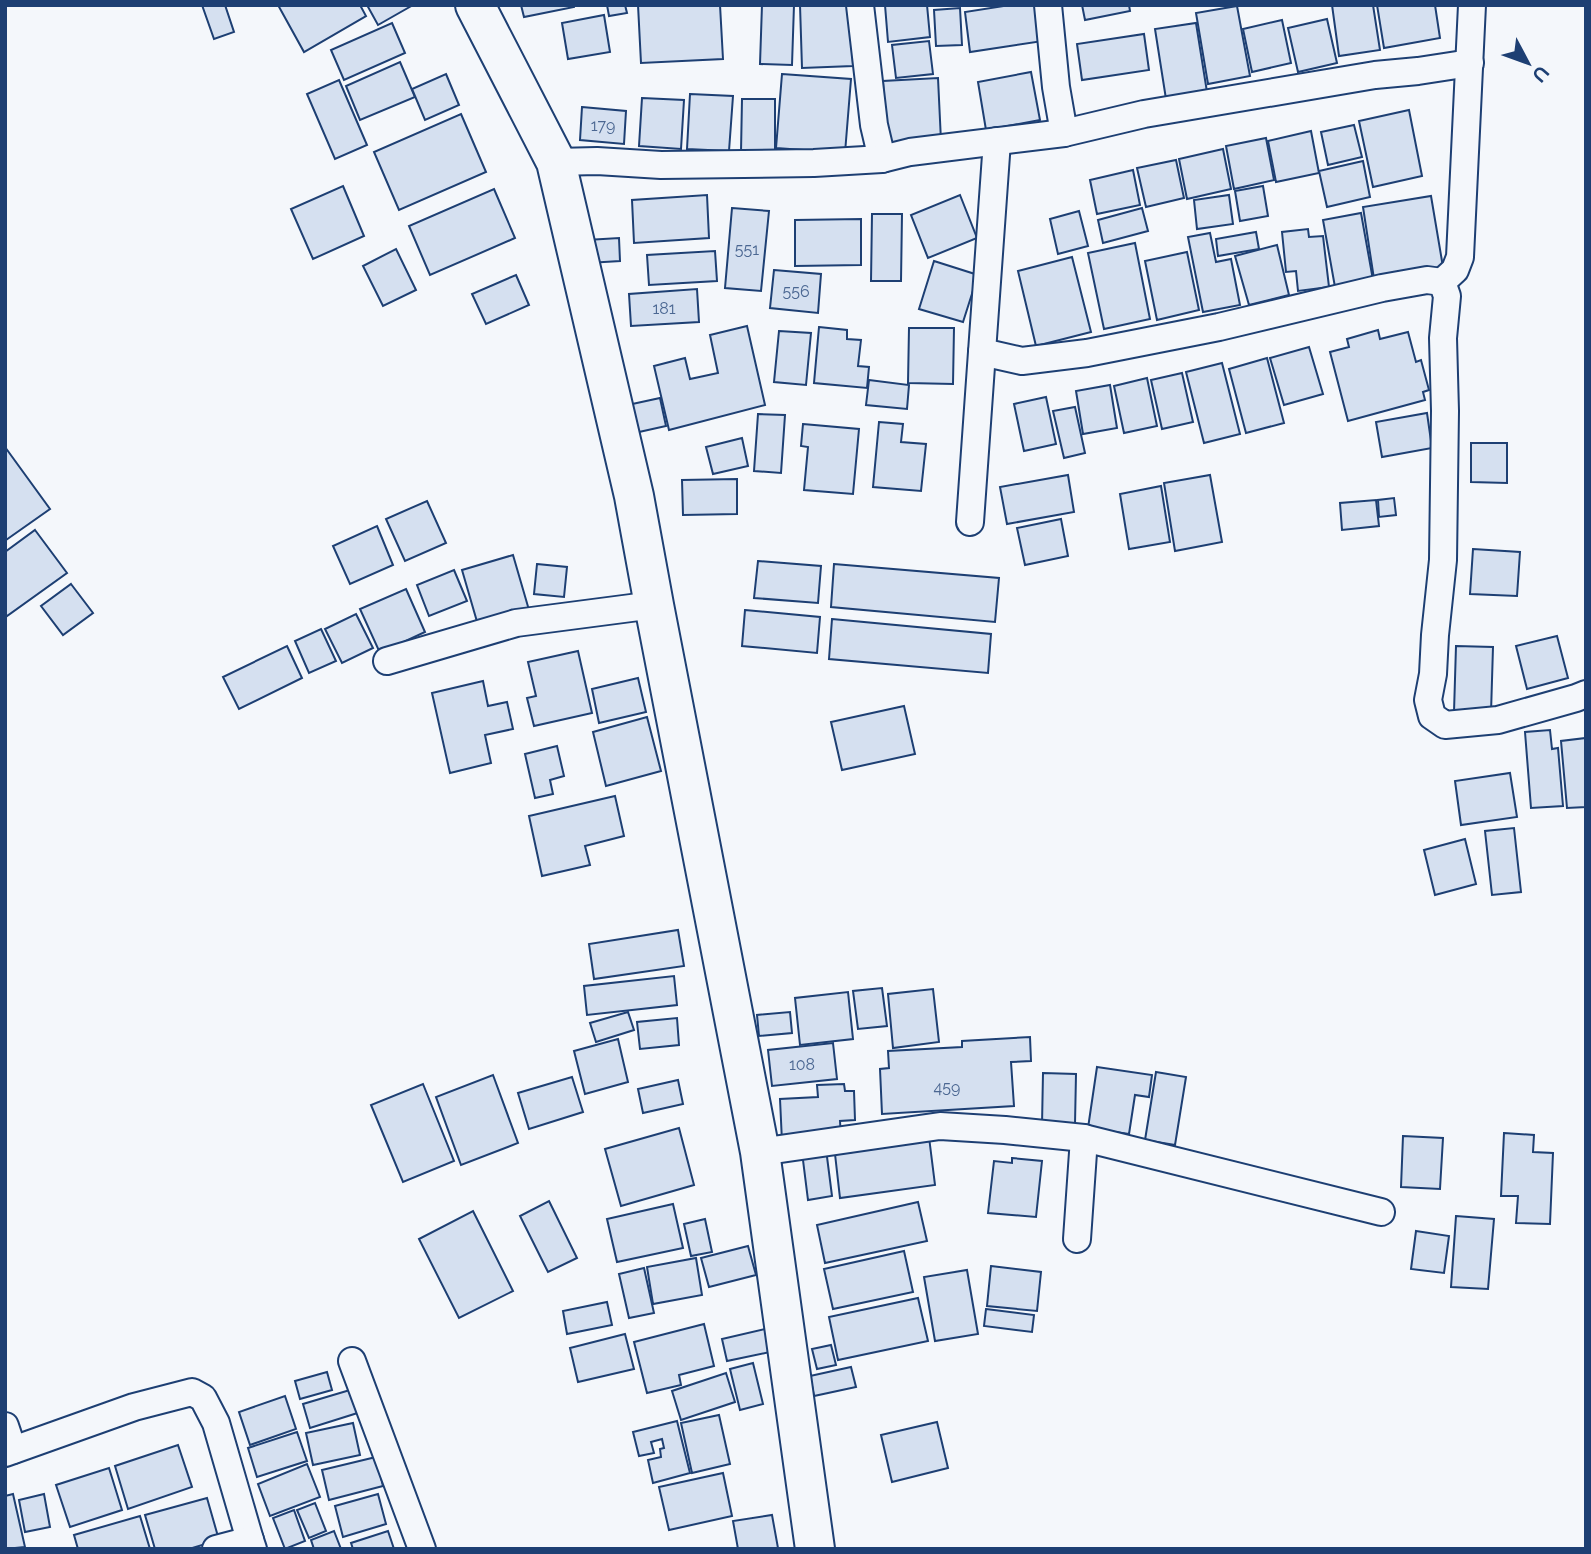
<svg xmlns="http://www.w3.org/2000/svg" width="1591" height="1554" font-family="Raleway,sans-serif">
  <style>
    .building { fill: #d5e0f0; stroke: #1d3f73; stroke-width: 2 }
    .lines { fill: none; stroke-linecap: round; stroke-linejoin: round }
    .street-casing { stroke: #1d3f73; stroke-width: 30 }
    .secondary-casing { stroke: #1d3f73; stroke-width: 42 }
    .street { stroke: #f4f7fb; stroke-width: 26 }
    .secondary { stroke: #f4f7fb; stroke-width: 38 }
    .labels { text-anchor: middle; stroke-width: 5; stroke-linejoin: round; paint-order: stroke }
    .number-label { font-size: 16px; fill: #4b6792 }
  </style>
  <rect width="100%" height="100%" fill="#f4f7fb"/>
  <g class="building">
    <polygon points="202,5 225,5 234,32 214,39"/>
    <polygon points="278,5 360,5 366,16 304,52"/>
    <polygon points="367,5 413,5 378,25"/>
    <polygon points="521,5 574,5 574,7 524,17"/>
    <polygon points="607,5 625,5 627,13 609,16"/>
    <polygon points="638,5 720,5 723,59 641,63"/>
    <polygon points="762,5 794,5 792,65 760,64"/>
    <polygon points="800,5 851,5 853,66 802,68"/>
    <polygon points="885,5 927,5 930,37 888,42"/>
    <polygon points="1010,5 1037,5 1043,41 970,52 965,12"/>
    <polygon points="1082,5 1129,5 1130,11 1085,20"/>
    <polygon points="1332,5 1373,5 1380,50 1339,56"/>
    <polygon points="1377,5 1435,5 1440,38 1384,48"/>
    <polygon points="1237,6 1250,76 1208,84 1196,13"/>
    <polygon points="960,8 962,45 936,46 934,10"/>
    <polygon points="604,15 610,52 568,59 562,23"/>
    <polygon points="1327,19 1337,63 1298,72 1288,28"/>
    <polygon points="1282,20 1291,63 1252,72 1243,29"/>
    <polygon points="392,23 405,53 344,80 331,50"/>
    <polygon points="1196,23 1207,92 1166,99 1155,29"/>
    <polygon points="1144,34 1149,70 1082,80 1077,44"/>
    <polygon points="929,41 933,74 896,78 892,45"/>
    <polygon points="400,62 415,97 360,120 346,86"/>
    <polygon points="1031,72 1040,120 986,130 978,82"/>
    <polygon points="446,74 459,105 425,120 412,89"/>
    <polygon points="782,74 851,79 845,153 776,148"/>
    <polygon points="938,78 941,141 886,144 883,81"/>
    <polygon points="339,80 367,145 335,159 307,94"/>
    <polygon points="690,94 733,96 729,151 687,149"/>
    <polygon points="642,98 684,100 681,149 639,146"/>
    <polygon points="742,99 775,99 775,152 741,152"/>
    <polygon points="582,107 626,111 624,144 580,140"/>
    <polygon points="1409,110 1422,176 1373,187 1359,121"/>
    <polygon points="461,114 486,172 399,210 374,152"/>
    <polygon points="1354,125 1362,157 1328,165 1321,132"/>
    <polygon points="1311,131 1319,173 1276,182 1268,141"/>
    <polygon points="1266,138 1274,180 1234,189 1226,146"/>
    <polygon points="1223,149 1231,189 1187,199 1179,159"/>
    <polygon points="1176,160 1184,198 1146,207 1137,168"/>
    <polygon points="1363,161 1370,197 1327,207 1319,171"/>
    <polygon points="1133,170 1140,205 1097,214 1090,180"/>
    <polygon points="343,186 364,236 313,259 291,209"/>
    <polygon points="1263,186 1268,216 1240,221 1235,191"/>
    <polygon points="494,189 515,238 430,275 409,226"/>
    <polygon points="707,195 709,238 634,243 632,200"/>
    <polygon points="960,195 977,238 928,258 911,215"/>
    <polygon points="1229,195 1233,224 1197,229 1194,200"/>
    <polygon points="1431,196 1443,267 1374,279 1363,207"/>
    <polygon points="732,208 769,211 761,291 725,288"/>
    <polygon points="1142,208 1148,231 1103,243 1098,220"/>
    <polygon points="1079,211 1088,246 1058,254 1050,219"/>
    <polygon points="1361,213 1373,280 1335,287 1323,220"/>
    <polygon points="872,214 902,214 901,281 871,281"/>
    <polygon points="861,219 861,265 795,266 795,220"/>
    <polygon points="1308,229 1309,237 1323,236 1329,287 1298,291 1296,271 1286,272 1282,232"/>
    <polygon points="1256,232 1259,249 1218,256 1216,239"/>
    <polygon points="1210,233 1216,262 1231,259 1240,305 1203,312 1188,237"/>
    <polygon points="619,238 620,261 588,263 587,240"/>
    <polygon points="1135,243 1150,319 1104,329 1088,253"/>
    <polygon points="1277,245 1289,295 1249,305 1235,256"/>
    <polygon points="396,249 416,290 383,306 363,266"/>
    <polygon points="715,251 717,281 649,285 647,255"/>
    <polygon points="1187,252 1199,310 1157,320 1145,261"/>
    <polygon points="1072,257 1091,332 1036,346 1018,271"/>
    <polygon points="934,261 978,275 963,322 919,309"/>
    <polygon points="774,270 821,274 818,313 770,308"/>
    <polygon points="516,275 529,305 486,324 472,294"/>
    <polygon points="697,289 699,322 631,326 629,294"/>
    <polygon points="747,326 765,405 669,430 654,366 685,358 690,379 718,373 710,335"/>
    <polygon points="819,327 847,330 847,339 861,340 858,366 869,367 867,388 814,383"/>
    <polygon points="909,328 954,328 953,384 908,383"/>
    <polygon points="1378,330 1380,339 1408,332 1416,362 1421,360 1429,390 1423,392 1425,400 1348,421 1330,352 1349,347 1347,339"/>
    <polygon points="779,331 811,333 806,385 774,382"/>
    <polygon points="1309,347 1323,394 1284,405 1270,358"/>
    <polygon points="1267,358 1284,423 1246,433 1229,369"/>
    <polygon points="1222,363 1240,434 1204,443 1186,372"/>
    <polygon points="1182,373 1193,422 1162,429 1151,380"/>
    <polygon points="1147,378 1157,426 1124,433 1114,386"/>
    <polygon points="869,380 909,385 907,409 866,405"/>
    <polygon points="1110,385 1117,428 1083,434 1076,391"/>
    <polygon points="1046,397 1056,444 1024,451 1014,404"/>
    <polygon points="660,398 666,426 630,434 623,406"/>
    <polygon points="1075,407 1085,453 1064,458 1053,411"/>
    <polygon points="1427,413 1432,448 1382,457 1376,422"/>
    <polygon points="758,414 785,415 781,473 754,471"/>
    <polygon points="879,422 903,424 901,442 926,444 921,491 873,487"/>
    <polygon points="803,424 859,429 853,494 804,490 808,447 801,446"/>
    <polygon points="742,438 748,466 713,474 706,447"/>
    <polygon points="1471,443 1507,443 1507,483 1471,482"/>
    <polygon points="5,447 50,509 6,540 5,539"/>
    <polygon points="1068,475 1074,512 1007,524 1000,487"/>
    <polygon points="1210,475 1222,542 1175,551 1164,483"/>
    <polygon points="737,479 737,514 683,515 682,480"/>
    <polygon points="1161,486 1170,542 1129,549 1120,494"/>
    <polygon points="1394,498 1396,515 1379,517 1378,500"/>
    <polygon points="1376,500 1379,526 1342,530 1340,503"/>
    <polygon points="427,501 446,543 405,561 386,519"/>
    <polygon points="1061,519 1068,556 1025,565 1017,528"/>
    <polygon points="377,526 393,565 350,584 333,546"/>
    <polygon points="35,530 67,573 7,616 5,613 5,552"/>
    <polygon points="1473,549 1520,552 1517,596 1470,594"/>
    <polygon points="513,555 529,610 478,625 462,570"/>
    <polygon points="758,561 821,566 818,603 754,598"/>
    <polygon points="537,564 567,567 564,597 534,594"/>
    <polygon points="834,564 999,578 995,622 831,607"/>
    <polygon points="454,570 467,601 429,616 417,585"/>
    <polygon points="71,584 93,613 63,635 41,606"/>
    <polygon points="406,589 425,632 380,653 360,609"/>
    <polygon points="745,610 820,617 817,653 742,646"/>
    <polygon points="356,614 373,648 342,663 325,629"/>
    <polygon points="832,619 991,634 988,673 829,659"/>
    <polygon points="321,629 336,661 309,673 295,641"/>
    <polygon points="1557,636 1568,678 1527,689 1516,646"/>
    <polygon points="287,646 302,678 239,709 223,677"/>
    <polygon points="1456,646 1493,647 1491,713 1454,712"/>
    <polygon points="578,651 592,713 534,726 527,698 536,696 528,662"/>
    <polygon points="638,678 646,712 599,723 592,689"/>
    <polygon points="483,681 488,706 507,702 513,729 485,735 491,763 450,773 432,693"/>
    <polygon points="904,706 915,754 842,770 831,722"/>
    <polygon points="647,717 661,771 606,786 593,732"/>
    <polygon points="1550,730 1552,749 1558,748 1563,806 1531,808 1525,732"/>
    <polygon points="1586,738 1586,807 1567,808 1561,741"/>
    <polygon points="557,746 564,776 550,780 553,794 535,798 525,754"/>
    <polygon points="1510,773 1517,817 1461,825 1455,781"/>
    <polygon points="615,796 624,836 585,846 590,865 542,876 529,816"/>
    <polygon points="1514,828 1521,892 1492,895 1485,831"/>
    <polygon points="1465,839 1476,884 1435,895 1424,850"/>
    <polygon points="678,930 684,966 594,979 589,944"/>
    <polygon points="674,976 677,1005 587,1015 584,986"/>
    <polygon points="882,988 887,1026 858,1029 853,991"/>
    <polygon points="933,989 939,1042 893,1048 888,994"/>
    <polygon points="848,992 853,1039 800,1045 795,998"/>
    <polygon points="628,1012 634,1030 596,1042 590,1023"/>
    <polygon points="790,1012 792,1033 759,1036 757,1015"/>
    <polygon points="677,1018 679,1045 640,1049 637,1022"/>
    <polygon points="1030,1037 1031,1061 1011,1062 1014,1106 882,1114 880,1069 889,1068 888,1051 962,1047 962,1041"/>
    <polygon points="618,1039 628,1082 585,1094 574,1051"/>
    <polygon points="833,1043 837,1079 772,1086 768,1050"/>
    <polygon points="1097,1067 1152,1075 1149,1097 1135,1095 1129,1134 1088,1128"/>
    <polygon points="1156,1072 1186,1077 1175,1145 1145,1140"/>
    <polygon points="1043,1073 1076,1074 1075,1124 1042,1125"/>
    <polygon points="493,1075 518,1143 461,1165 436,1097"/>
    <polygon points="572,1077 583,1112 529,1129 518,1093"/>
    <polygon points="678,1080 683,1104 643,1113 638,1089"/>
    <polygon points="423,1084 454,1161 403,1182 371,1105"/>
    <polygon points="844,1084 845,1091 854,1091 855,1120 840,1121 841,1138 782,1142 780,1099 818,1097 817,1085"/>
    <polygon points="679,1128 694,1185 621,1206 605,1149"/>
    <polygon points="1504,1133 1534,1135 1533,1152 1553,1153 1550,1224 1516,1223 1518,1196 1501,1196"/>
    <polygon points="1403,1136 1443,1138 1440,1189 1401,1187"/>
    <polygon points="929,1137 935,1185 840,1198 835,1154 852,1152 852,1147"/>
    <polygon points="826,1149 832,1196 808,1200 802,1152"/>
    <polygon points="1012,1158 1042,1161 1036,1217 988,1213 994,1161 1012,1163"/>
    <polygon points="549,1201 577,1258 548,1272 520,1216"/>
    <polygon points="918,1202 927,1241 825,1263 817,1225"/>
    <polygon points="673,1204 683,1248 617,1262 607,1219"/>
    <polygon points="473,1211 513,1291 459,1318 419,1239"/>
    <polygon points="1456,1216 1494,1219 1488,1289 1451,1287"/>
    <polygon points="705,1219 712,1252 691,1256 684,1224"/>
    <polygon points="1416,1231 1449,1236 1444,1273 1411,1269"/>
    <polygon points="748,1246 756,1275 709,1287 701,1258"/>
    <polygon points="904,1251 913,1292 833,1309 824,1269"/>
    <polygon points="696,1258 702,1295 653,1304 647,1267"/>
    <polygon points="991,1266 1041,1272 1037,1311 987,1306"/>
    <polygon points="644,1268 654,1313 629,1318 619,1274"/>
    <polygon points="967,1270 978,1334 935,1341 924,1277"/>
    <polygon points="918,1298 928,1341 838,1360 829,1317"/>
    <polygon points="607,1302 612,1325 567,1334 563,1311"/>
    <polygon points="986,1309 1034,1315 1032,1332 984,1326"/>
    <polygon points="704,1324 714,1366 679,1375 681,1385 647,1393 634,1342"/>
    <polygon points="765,1329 770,1352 727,1361 722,1339"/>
    <polygon points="625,1334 634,1369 578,1382 570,1348"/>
    <polygon points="831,1345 836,1365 817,1369 812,1349"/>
    <polygon points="753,1363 763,1404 740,1410 730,1369"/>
    <polygon points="851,1367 856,1387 814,1396 810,1376"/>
    <polygon points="327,1372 332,1390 300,1399 295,1381"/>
    <polygon points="726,1373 735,1402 681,1420 672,1391"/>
    <polygon points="360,1387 367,1410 310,1428 303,1404"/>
    <polygon points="285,1396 296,1429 250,1445 239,1412"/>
    <polygon points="719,1415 730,1464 692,1473 681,1423"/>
    <polygon points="677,1421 690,1473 653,1483 648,1460 661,1457 660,1449 664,1448 662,1439 651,1442 654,1453 639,1456 633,1432"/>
    <polygon points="937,1422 948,1468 892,1482 881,1435"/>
    <polygon points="353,1423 360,1455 313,1465 306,1433"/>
    <polygon points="297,1432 307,1461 257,1477 248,1448"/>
    <polygon points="178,1445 192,1487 128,1509 115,1466"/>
    <polygon points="376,1457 383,1486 329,1500 322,1470"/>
    <polygon points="307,1464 320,1497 270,1516 258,1484"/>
    <polygon points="109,1468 122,1510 70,1527 56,1485"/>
    <polygon points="723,1473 732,1516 669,1530 659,1487"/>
    <polygon points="13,1494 25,1547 5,1549 5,1496"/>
    <polygon points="44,1494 50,1527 25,1532 19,1500"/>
    <polygon points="378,1494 386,1524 343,1537 335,1506"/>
    <polygon points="207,1498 219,1540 189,1549 155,1549 145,1515"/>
    <polygon points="315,1503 326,1531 309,1538 297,1510"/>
    <polygon points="294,1510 305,1541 285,1549 273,1518"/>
    <polygon points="772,1515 778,1548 738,1549 733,1521"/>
    <polygon points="140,1516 150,1549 78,1549 74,1535"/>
    <polygon points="334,1531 341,1549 314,1549 311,1540"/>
    <polygon points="388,1531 394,1549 353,1549 351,1543"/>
  </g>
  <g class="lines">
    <defs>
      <g id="street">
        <polyline points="860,5 874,125 882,159"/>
        <polyline points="1048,5 1056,87 1064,133"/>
        <polyline points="997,141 982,352 1022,361 1087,353 1219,327 1382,288 1427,280 1442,282 1447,296 1443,338 1445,411 1443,560 1435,635 1433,674 1428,700 1432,716 1445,725 1498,720 1576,698 1586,694"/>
        <polyline points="556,162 597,161 661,165 814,163 882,159 910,152 1064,133 1144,114 1375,75 1418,71 1470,63"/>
        <polyline points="1442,282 1455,270 1460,257 1472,5"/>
        <polyline points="970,522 982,352"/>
        <polyline points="387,661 516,623 654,605"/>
        <polyline points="760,1152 940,1126 1005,1130 1084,1138 1381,1212"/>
        <polyline points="1077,1239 1084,1138"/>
        <polyline points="352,1361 422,1549"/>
        <polyline points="5,1426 13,1450"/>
        <polyline points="5,1453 134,1407 192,1392 203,1398 216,1423 250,1540"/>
        <polyline points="216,1549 250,1540 253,1549"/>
      </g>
      <polyline id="secondary" points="475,5 556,162 634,496 654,605 760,1152 815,1549"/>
    </defs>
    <use href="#street" class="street-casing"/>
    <use href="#secondary" class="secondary-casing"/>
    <use href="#street" class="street"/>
    <use href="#secondary" class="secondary"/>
  </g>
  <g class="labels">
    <g class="number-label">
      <text x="603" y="131">179</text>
      <text x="747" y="255">551</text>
      <text x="796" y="297">556</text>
      <text x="664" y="314">181</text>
      <text x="802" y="1070">108</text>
      <text x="947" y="1093">459</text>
    </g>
  </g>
  <rect width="1591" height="1554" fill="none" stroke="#1d3f73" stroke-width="14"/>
  <g transform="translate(1528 63) rotate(131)" stroke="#f4f7fb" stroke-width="5" paint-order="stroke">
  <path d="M0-5L12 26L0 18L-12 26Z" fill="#1d3f73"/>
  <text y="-10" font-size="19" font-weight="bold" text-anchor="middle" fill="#1d3f73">U</text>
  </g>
</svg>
